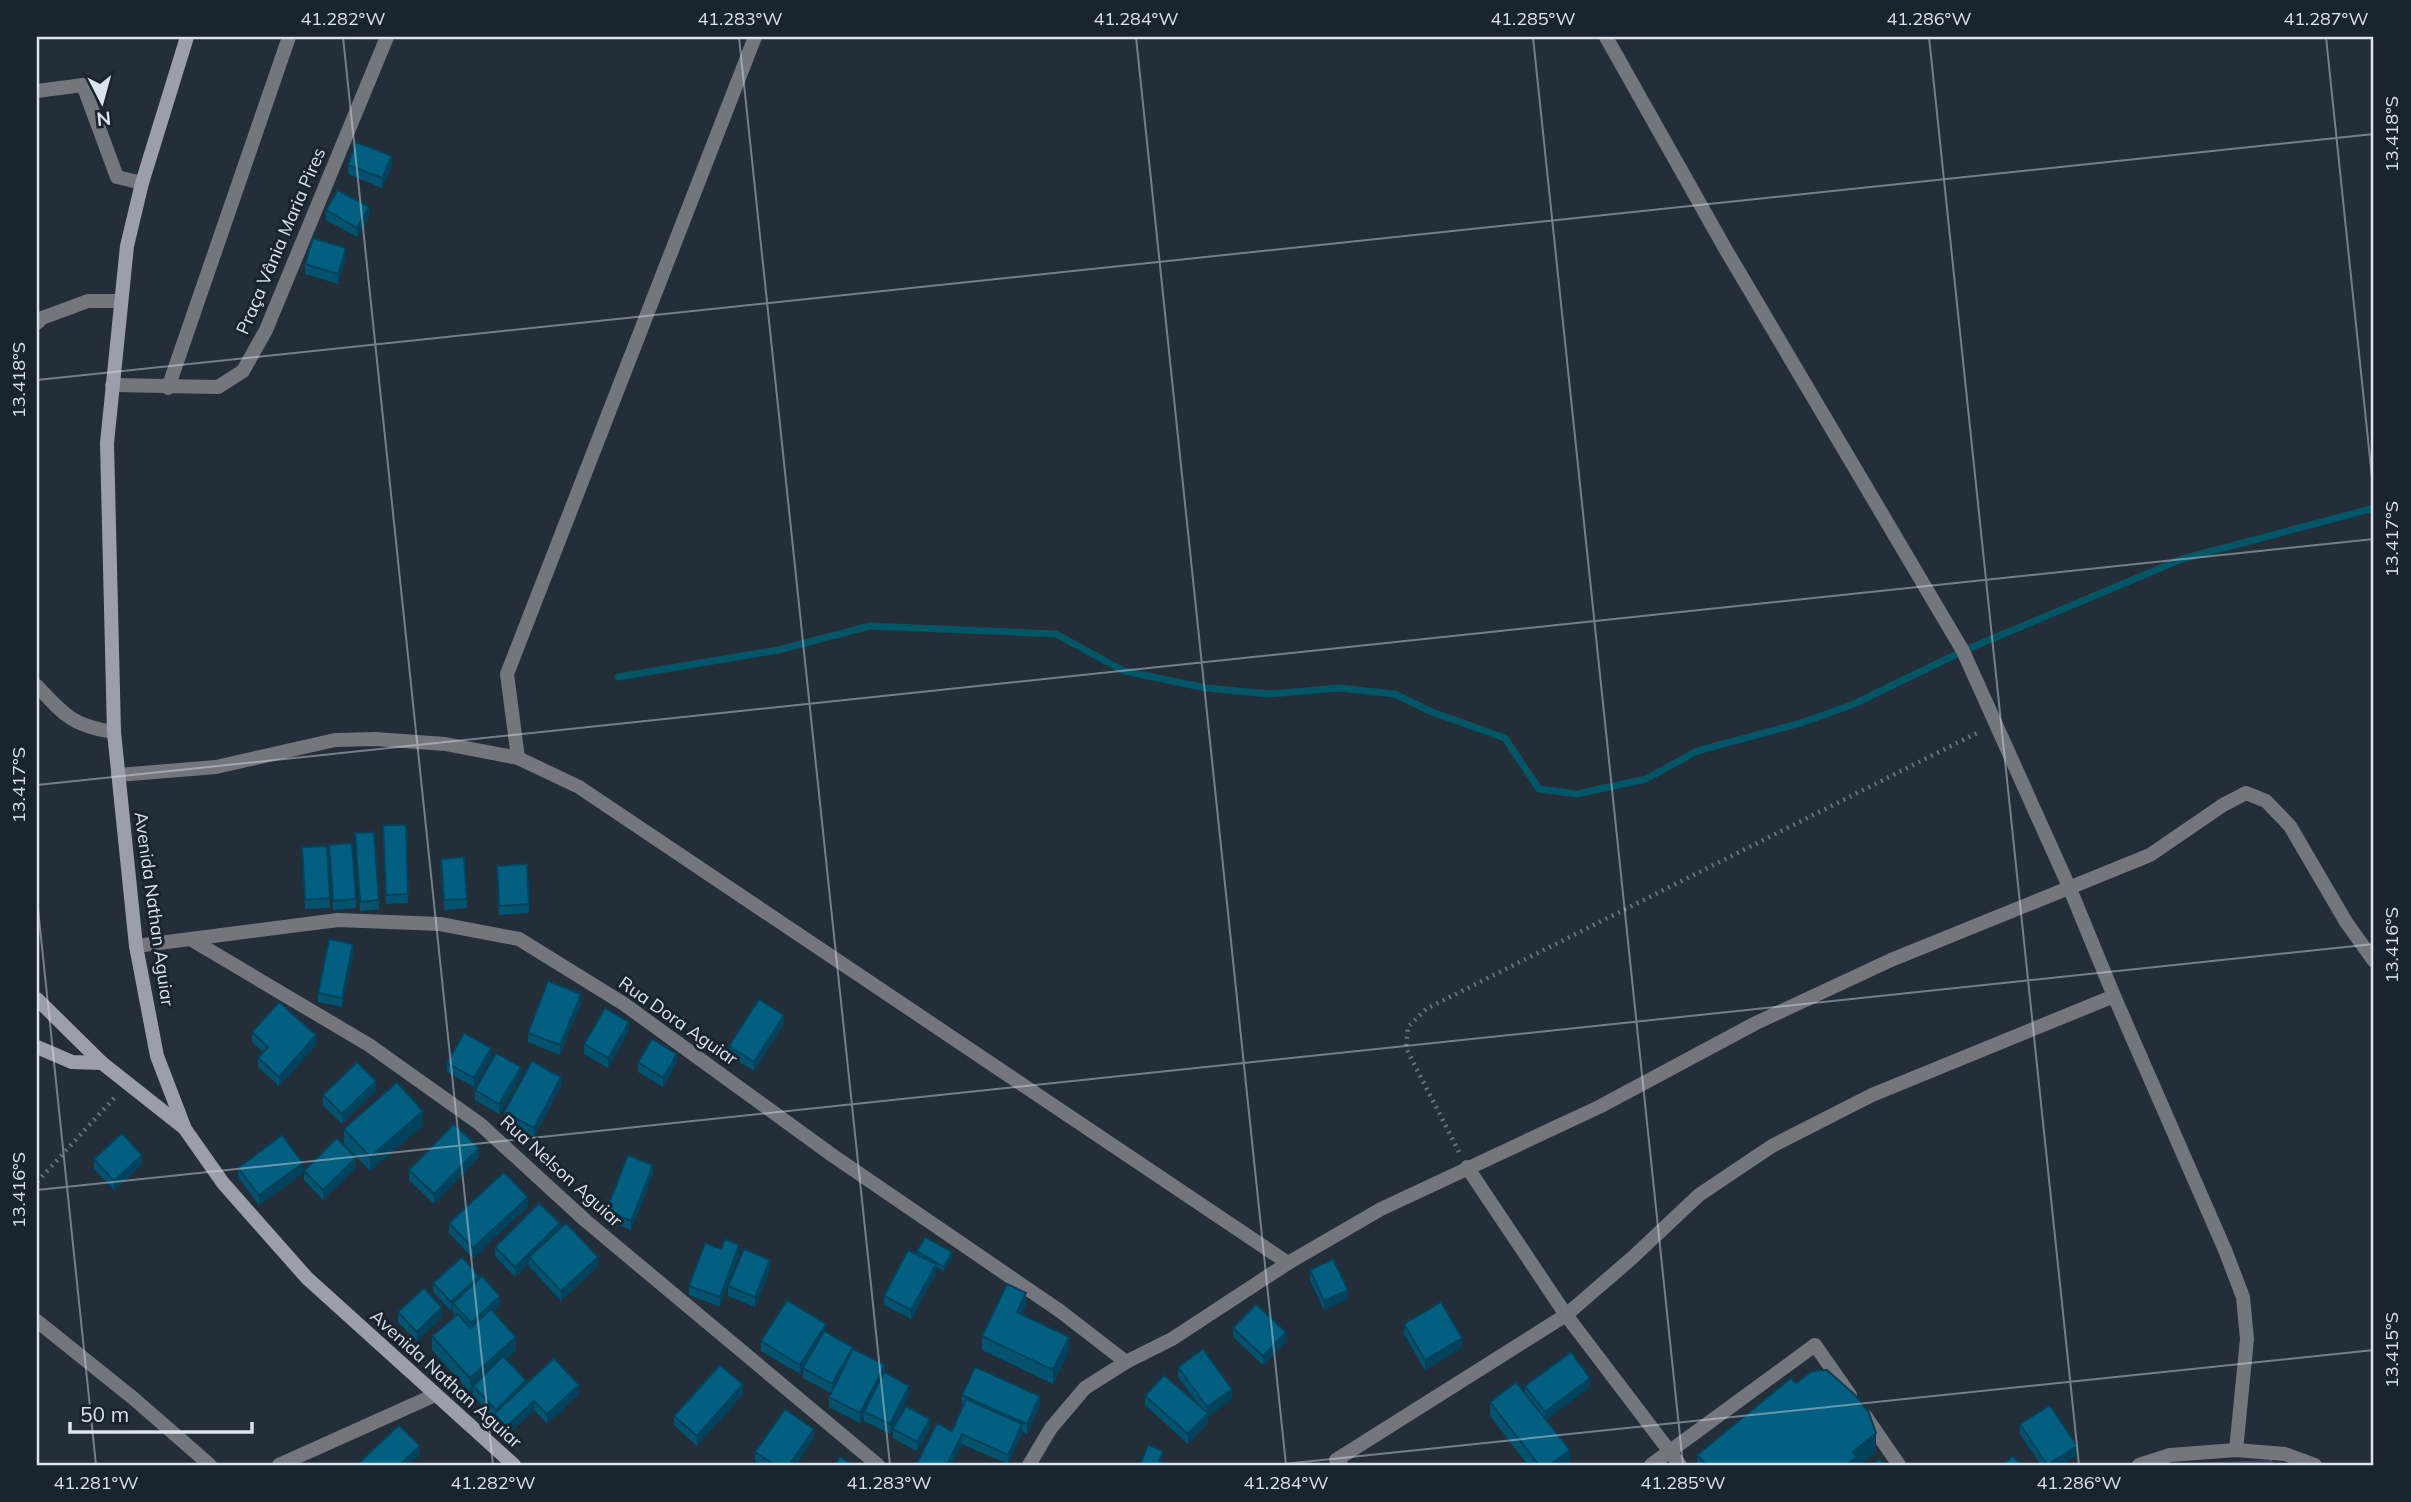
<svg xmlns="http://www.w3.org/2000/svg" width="2411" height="1502" font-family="Mulish,sans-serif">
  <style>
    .park { fill: url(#park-dots) }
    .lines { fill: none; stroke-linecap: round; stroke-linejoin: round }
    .stream { stroke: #005664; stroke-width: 7 }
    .path { stroke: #67717a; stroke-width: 4.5; stroke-dasharray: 2 5; stroke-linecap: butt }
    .service { stroke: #73767d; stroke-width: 14 }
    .minor { stroke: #73767d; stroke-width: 14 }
    .tertiary { stroke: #73767d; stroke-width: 14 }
    .secondary { stroke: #9b9fab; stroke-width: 14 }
    .wall { fill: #03526e }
    .shaded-wall { fill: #02425a }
    .building { fill: #035f80; stroke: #02425a; stroke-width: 2 }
    .ticks { fill: none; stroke: #dce3ea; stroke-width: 2; stroke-opacity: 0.45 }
    .labels { text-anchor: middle; stroke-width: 6; stroke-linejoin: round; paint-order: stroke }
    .street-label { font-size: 18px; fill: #dce3ea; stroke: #19242f }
    .neatline { fill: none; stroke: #dce3ea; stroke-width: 2.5 }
    .ticks-label { font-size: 18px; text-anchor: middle; fill: #dce3ea }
  </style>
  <defs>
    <pattern id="park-dots" width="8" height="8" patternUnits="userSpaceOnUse" patternTransform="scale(1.75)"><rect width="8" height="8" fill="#403e60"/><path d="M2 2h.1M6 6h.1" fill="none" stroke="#5b5a77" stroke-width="1.8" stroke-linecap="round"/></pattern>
  </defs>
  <rect width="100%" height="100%" fill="#232e39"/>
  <polygon class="park" points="2272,1460 2274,1465 2181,1465 2189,1463"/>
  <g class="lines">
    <polyline class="stream" points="618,677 778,650 870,626 1056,634 1124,671 1206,688 1269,694 1339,688 1395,694 1432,712 1505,738 1539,789 1577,794 1646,779 1697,751 1804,722 1854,704 1963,651 2182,559 2374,508"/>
    <g class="path">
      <polyline points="1459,1152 1406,1048 1408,1027 1426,1009 1979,732"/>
      <polyline points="37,1182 115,1097"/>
    </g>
    <g class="service">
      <polyline points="37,91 83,85 117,177 142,183"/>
      <polyline points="168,388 289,37"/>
    </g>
    <g class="minor">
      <polyline points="1606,37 1726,250 1963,651 2070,889 2114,996 2225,1250 2243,1297 2247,1339 2236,1450"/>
      <polyline points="37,323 42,318 88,301 120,301"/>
      <polyline points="112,385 218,387 243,371 266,330 387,37"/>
      <path d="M37 686C64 715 73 726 114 732"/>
      <polyline points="518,758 507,674 755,37"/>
      <polyline points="118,775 216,767 335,740 375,739 445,744 518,758 579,787 1288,1263"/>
      <polyline points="192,940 369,1045 480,1124 586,1221 878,1465"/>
      <polyline points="136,946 338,920 440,924 519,939 624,1004 832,1155 1060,1311 1126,1362"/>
      <polyline points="1467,1167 1566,1315 1680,1465"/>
      <polyline points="37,1321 133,1398 210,1465"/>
      <polyline points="1866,1417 1899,1465"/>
      <polyline points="279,1465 435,1395"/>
      <polyline points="1029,1465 1051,1428 1085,1388 1126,1362 1172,1339 1288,1263 1381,1209 1599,1107 1756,1023 1891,960 2150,855 2223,805 2246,793 2266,801 2290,826 2346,922 2374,961"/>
      <polyline points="1341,1465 1336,1460 1566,1315 1632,1258 1699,1195 1772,1146 1872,1095 2114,996"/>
      <polyline points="1651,1465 1815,1345 1850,1395"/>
    </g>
    <polyline class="tertiary" points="2139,1465 2170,1455 2236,1450 2285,1454 2315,1465"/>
    <g class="secondary">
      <polyline points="187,37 142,183 127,246 107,443 114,732 136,946 157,1056 185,1129 223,1183 307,1278 514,1465"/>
      <polyline points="37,999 102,1063 183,1127"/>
      <polyline points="37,1047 72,1062 102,1063"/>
    </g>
  </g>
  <g class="wall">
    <polygon points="348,165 392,165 382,188 348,174"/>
    <polygon points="326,210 369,217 357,237 326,220"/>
    <polygon points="346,257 338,284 305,274 305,264"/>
    <polygon points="383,825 406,825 408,903 386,904"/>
    <polygon points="355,833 379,900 379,909 360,911"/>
    <polygon points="329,845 356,899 356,908 333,910"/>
    <polygon points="302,847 330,898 330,908 305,909"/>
    <polygon points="441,859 467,899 467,908 444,910"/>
    <polygon points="497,875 529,904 529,913 499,915"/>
    <polygon points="353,953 342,1007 318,1002 318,993"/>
    <polygon points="581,1003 560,1055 528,1042 528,1033"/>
    <polygon points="784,1024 754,1071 729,1055 729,1046"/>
    <polygon points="629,1031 608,1068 584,1054 584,1044"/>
    <polygon points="252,1032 316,1045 279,1086 258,1067 258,1058 263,1052 252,1042"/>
    <polygon points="491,1058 474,1087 447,1072 447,1063"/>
    <polygon points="638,1062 677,1063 663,1087 638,1072"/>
    <polygon points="521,1076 499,1114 475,1100 475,1090"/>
    <polygon points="561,1086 534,1137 504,1122 504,1112"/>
    <polygon points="376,1090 342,1124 323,1105 323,1095"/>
    <polygon points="423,1125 370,1171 344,1143 344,1129"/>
    <polygon points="479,1157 434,1204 409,1180 409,1170"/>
    <polygon points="94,1159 142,1164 114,1190 94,1169"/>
    <polygon points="356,1167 323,1200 304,1180 304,1171"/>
    <polygon points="238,1168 303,1173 259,1205 238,1177"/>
    <polygon points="653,1174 631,1230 606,1220 606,1211"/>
    <polygon points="528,1207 473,1258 449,1233 449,1223"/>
    <polygon points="560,1228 598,1266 561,1301 529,1266 529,1263 515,1277 495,1256 495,1247"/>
    <polygon points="721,1249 739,1254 720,1307 689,1295 689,1286"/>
    <polygon points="917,1251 952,1257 944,1271 936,1267 936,1274 911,1319 884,1305 884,1296 917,1255"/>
    <polygon points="770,1270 755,1307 728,1296 728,1286"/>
    <polygon points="1310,1270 1348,1299 1324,1310 1310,1280"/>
    <polygon points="479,1280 500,1306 493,1312 516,1351 506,1359 526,1384 579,1394 547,1424 534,1410 506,1437 494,1424 494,1417 473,1396 473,1389 470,1392 432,1350 432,1336 456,1316 453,1313 453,1309 451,1311 433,1292 433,1283"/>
    <polygon points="1026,1307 1022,1314 1069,1351 1053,1384 982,1350 982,1336"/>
    <polygon points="398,1312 442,1317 417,1341 398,1322"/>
    <polygon points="1404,1324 1462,1347 1425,1370 1404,1334"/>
    <polygon points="1233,1328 1286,1341 1263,1365 1233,1337"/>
    <polygon points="826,1332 885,1373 909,1395 890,1434 864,1421 864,1416 860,1423 829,1407 829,1397 831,1393 803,1378 803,1369 800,1374 761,1351 761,1341"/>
    <polygon points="1178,1367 1232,1399 1208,1416 1208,1423 1188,1444 1145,1405 1145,1396 1199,1405 1178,1377"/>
    <polygon points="1796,1383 1876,1452 1860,1465 1697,1465 1697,1455"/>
    <polygon points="1525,1386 1590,1387 1546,1420 1570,1464 1568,1465 1528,1465 1490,1416 1490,1402 1525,1394"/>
    <polygon points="743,1394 697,1446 674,1425 674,1416"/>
    <polygon points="962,1395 1040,1405 1027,1434 1022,1431 1008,1464 962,1444 952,1465 917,1465 917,1463 952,1431 964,1405 962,1404"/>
    <polygon points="2020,1424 2077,1455 2062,1465 2041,1465 2020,1434"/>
    <polygon points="893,1429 930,1429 917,1451 893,1438"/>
    <polygon points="814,1438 796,1465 762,1465 755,1461 755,1452"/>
  </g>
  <g class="shaded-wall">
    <polygon points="392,156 392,165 382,188 382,178"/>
    <polygon points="369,207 369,217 357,237 357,228"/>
    <polygon points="346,248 346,257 338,284 338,274"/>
    <polygon points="353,944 353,953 342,1007 342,998"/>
    <polygon points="581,994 581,1003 560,1055 560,1045"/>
    <polygon points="784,1015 784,1024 754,1071 754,1062"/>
    <polygon points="629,1022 629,1031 608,1068 608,1058"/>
    <polygon points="316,1035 316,1045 279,1086 279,1077"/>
    <polygon points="491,1048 491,1058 474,1087 474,1078"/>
    <polygon points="677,1054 677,1063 663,1087 663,1078"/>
    <polygon points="521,1067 521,1076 499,1114 499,1104"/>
    <polygon points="561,1077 561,1086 534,1137 534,1128"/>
    <polygon points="376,1081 376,1090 342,1124 342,1114"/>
    <polygon points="423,1111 423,1125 370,1171 370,1157"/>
    <polygon points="479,1148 479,1157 434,1204 434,1194"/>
    <polygon points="142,1155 142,1164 114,1190 114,1181"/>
    <polygon points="356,1158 356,1167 323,1200 323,1190"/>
    <polygon points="303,1163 303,1173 259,1205 259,1195"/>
    <polygon points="653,1165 653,1174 631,1230 631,1221"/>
    <polygon points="528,1197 528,1207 473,1258 473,1248"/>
    <polygon points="560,1223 560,1233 529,1257 529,1263 515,1277 515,1267"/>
    <polygon points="739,1245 739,1254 720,1307 720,1297"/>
    <polygon points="952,1252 952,1257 944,1271 944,1267"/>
    <polygon points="598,1257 598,1266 561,1301 561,1291"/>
    <polygon points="770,1260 770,1270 755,1307 755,1297"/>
    <polygon points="936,1264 936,1274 911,1319 911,1310"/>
    <polygon points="479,1276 479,1285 453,1303 453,1309 451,1311 451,1302"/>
    <polygon points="1348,1290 1348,1299 1324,1310 1324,1301"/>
    <polygon points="1026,1293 1026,1307 1017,1326 1017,1312"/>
    <polygon points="500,1296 500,1306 471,1332 471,1323"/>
    <polygon points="442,1307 442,1317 417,1341 417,1332"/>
    <polygon points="826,1324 826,1333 800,1374 800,1365"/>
    <polygon points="1286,1332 1286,1341 1263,1365 1263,1356"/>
    <polygon points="516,1337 516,1351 474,1388 473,1386 473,1389 470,1392 470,1378"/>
    <polygon points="1069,1337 1069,1351 1053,1384 1053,1370"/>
    <polygon points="1462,1338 1462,1347 1425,1370 1425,1360"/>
    <polygon points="853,1347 853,1356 832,1393 832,1384"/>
    <polygon points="885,1365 885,1375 864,1412 864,1416 860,1423 860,1413"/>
    <polygon points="1590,1378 1590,1387 1545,1421 1545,1412"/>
    <polygon points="526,1380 526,1389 496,1416 496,1410"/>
    <polygon points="743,1384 743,1394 697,1446 697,1436"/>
    <polygon points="579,1385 579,1394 547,1424 547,1414"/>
    <polygon points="909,1386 909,1395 890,1434 890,1424"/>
    <polygon points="1232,1389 1232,1399 1208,1416 1208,1423 1188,1444 1188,1434 1207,1414 1207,1407"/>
    <polygon points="1040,1396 1040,1405 1027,1434 1027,1424"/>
    <polygon points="534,1401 534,1410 506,1437 506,1427"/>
    <polygon points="930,1419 930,1429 917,1451 917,1442"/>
    <polygon points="1022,1424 1022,1433 1008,1464 1008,1455"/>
    <polygon points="814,1429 814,1438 796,1465 789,1465"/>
    <polygon points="1876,1433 1876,1452 1860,1465 1847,1465 1853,1452"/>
    <polygon points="962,1434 962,1444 952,1465 947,1465"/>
    <polygon points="420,1446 420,1455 409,1465 400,1465"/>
    <polygon points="2077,1446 2077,1455 2062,1465 2048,1465"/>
    <polygon points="1570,1450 1570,1464 1568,1465 1550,1465"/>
  </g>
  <g class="building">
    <polygon points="356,142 392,156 382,178 348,165"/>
    <polygon points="338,190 369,207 357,228 326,210"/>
    <polygon points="313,238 346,248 338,274 305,264"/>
    <polygon points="383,825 406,825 408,894 386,895"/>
    <polygon points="374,832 379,900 360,902 355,833"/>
    <polygon points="352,843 356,899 333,901 329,845"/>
    <polygon points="327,846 330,898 305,900 302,847"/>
    <polygon points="464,857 467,899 444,900 441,859"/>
    <polygon points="527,864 529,904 499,906 497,866"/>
    <polygon points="329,939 353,944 342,998 318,993"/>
    <polygon points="548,981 581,994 560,1045 528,1033"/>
    <polygon points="759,999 784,1015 754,1062 729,1046"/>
    <polygon points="279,1002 316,1035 279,1077 258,1058 268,1047 252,1032"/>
    <polygon points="605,1008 629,1022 608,1058 584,1044"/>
    <polygon points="464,1033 491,1048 474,1078 447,1063"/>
    <polygon points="652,1039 677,1054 663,1078 638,1062"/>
    <polygon points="496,1053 521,1067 499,1104 475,1090"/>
    <polygon points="532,1061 561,1077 534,1128 504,1112"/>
    <polygon points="357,1062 376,1081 342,1114 323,1095"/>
    <polygon points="397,1082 423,1111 370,1157 344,1129"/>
    <polygon points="454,1124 479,1148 434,1194 409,1170"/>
    <polygon points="122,1133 142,1155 114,1181 94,1159"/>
    <polygon points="282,1135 303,1163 259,1195 238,1168"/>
    <polygon points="337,1138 356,1158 323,1190 304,1171"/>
    <polygon points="628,1155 653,1165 631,1221 606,1211"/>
    <polygon points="504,1172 528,1197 473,1248 449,1223"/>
    <polygon points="539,1203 560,1223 515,1267 495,1247"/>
    <polygon points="566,1223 598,1257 561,1291 529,1257"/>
    <polygon points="925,1237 952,1252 944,1267 917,1251"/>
    <polygon points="725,1239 739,1245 720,1297 689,1286 705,1243 721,1249"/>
    <polygon points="744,1249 770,1260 755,1297 728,1286"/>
    <polygon points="908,1250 936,1264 911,1310 884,1296"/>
    <polygon points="462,1257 479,1276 451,1302 433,1283"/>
    <polygon points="1333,1259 1348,1290 1324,1301 1310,1270"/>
    <polygon points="482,1276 500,1296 471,1323 453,1303"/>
    <polygon points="1007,1284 1026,1293 1017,1312 1069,1337 1053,1370 982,1336"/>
    <polygon points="424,1288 442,1307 417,1332 398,1312"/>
    <polygon points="787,1300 826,1324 800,1365 761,1341"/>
    <polygon points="1441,1302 1462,1338 1425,1360 1404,1324"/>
    <polygon points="1256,1304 1286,1332 1263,1356 1233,1328"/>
    <polygon points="491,1309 516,1337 470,1378 432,1336 458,1314 470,1328"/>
    <polygon points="824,1331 853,1347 832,1384 803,1368"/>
    <polygon points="853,1349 885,1365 860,1413 829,1397"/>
    <polygon points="1203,1349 1232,1389 1207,1407 1178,1367"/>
    <polygon points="1571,1352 1590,1378 1545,1412 1525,1386"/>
    <polygon points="503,1356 526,1380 496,1410 473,1386"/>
    <polygon points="554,1358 579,1385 547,1414 534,1401 506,1427 494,1414"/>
    <polygon points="720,1365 743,1384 697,1436 674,1416"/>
    <polygon points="975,1367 1040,1396 1027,1424 962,1395"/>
    <polygon points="1827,1370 1855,1395 1869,1413 1876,1433 1853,1452 1857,1457 1847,1465 1706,1465 1697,1455 1791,1378 1796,1383 1812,1371"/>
    <polygon points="884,1372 909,1386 890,1424 864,1412"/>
    <polygon points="1164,1375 1208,1413 1188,1434 1145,1396"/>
    <polygon points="1516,1382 1570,1450 1550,1465 1539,1465 1490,1402"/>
    <polygon points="966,1399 1022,1424 1008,1455 962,1434 947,1465 921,1465 917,1463 937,1423 952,1431"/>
    <polygon points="2050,1405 2077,1446 2047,1465 2020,1424"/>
    <polygon points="906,1406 930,1419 917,1442 893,1429"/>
    <polygon points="785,1409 814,1429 789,1465 775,1465 755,1452"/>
    <polygon points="399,1425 420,1446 400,1465 357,1465"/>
    <polygon points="1148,1445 1163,1451 1159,1461 1171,1465 1140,1465"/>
    <polygon points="2013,1456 2021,1465 2002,1465"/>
    <polygon points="840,1457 854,1465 835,1465"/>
    <polygon points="1879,1459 1885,1465 1873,1465"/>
  </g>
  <path class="ticks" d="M343 37 493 1465M739 37 890 1465M1136 37 1286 1465M1533 37 1683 1465M1929 37 2079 1465M2326 37 2374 497M37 380 2374 134M37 785 2374 539M37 899 96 1465M37 1190 2374 944M1274 1465 2374 1350"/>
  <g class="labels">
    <g class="street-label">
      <text transform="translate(281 241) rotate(-67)" y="6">Praça Vânia Maria Pires</text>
      <text transform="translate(154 909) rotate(82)" y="6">Avenida Nathan Aguiar</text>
      <text transform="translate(678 1021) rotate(35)" y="6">Rua Dora Aguiar</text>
      <text transform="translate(561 1171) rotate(42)" y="6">Rua Nelson Aguiar</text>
      <text transform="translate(446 1379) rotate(42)" y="6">Avenida Nathan Aguiar</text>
    </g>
  </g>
  <rect width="2411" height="1502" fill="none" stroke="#19242f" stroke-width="77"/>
  <g transform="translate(102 102) rotate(174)" stroke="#19242f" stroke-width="5" paint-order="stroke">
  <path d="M0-5L12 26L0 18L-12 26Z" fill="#dce3ea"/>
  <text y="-10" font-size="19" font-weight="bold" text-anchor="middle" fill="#dce3ea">N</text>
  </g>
  <path d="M70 1422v10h182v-10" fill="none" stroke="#dce3ea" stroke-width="3.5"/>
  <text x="80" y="1422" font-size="21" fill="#dce3ea" stroke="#19242f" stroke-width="5" paint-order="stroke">50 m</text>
  <rect x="38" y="38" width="2334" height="1426" class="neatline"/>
  <g class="ticks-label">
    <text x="343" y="25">41.282°W</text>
    <text x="740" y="25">41.283°W</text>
    <text x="1136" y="25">41.284°W</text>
    <text x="1533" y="25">41.285°W</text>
    <text x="1929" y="25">41.286°W</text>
    <text x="2326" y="25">41.287°W</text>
    <text transform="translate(2392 134) rotate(-90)" y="6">13.418°S</text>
    <text transform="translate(19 380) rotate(-90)" y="6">13.418°S</text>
    <text transform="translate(2392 539) rotate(-90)" y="6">13.417°S</text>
    <text transform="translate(19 785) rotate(-90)" y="6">13.417°S</text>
    <text transform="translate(2392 945) rotate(-90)" y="6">13.416°S</text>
    <text transform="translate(19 1190) rotate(-90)" y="6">13.416°S</text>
    <text transform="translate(2392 1350) rotate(-90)" y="6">13.415°S</text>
    <text x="96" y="1489">41.281°W</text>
    <text x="493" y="1489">41.282°W</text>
    <text x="889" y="1489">41.283°W</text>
    <text x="1286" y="1489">41.284°W</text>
    <text x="1683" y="1489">41.285°W</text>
    <text x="2079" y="1489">41.286°W</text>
  </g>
</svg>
